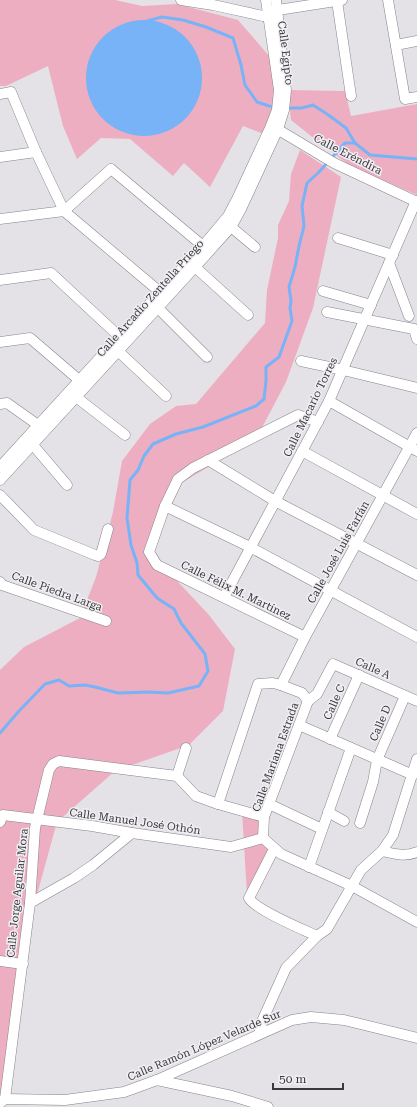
<svg xmlns="http://www.w3.org/2000/svg" width="417" height="1107" font-family="'Roboto Serif',serif">
  <style>
    .green { fill: #eeaec2 }
    .water { fill: #77b3f6 }
    .lines { fill: none; stroke-linecap: round; stroke-linejoin: round }
    .stream { stroke: #77b3f6; stroke-width: 3 }
    .minor-casing { stroke: #868489; stroke-width: 11 }
    .minor { stroke: #fff; stroke-width: 10 }
    .labels { text-anchor: middle; stroke-width: 3; stroke-linejoin: round; paint-order: stroke }
    .street-label { font-size: 11px; fill: #39383a; stroke: #f1eff4 }
  </style>
  <rect width="100%" height="100%" fill="#e4e1e7"/>
  <g class="green">
    <polygon points="0,0 115,0 142,6 177,4 238,20 270,57 275,95 271,120 264,134 243,126 210,187 184,163 173,176 130,139 101,138 77,159 63,126 48,66 6,86 0,86"/>
    <polygon points="288,90 345,91 351,116 417,104 417,195 352,167 321,144 291,120"/>
    <polygon points="300,150 341,177 313,308 286,382 256,439 181,483 151,553 209,615 235,649 223,711 189,745 115,771 57,822 24,942 3,1090 0,1093 0,670 24,647 80,618 96,577 113,512 122,461 150,424 176,406 196,404 265,323 267,290 278,238 278,225 289,201 291,174"/>
    <polygon points="242,811 263,818 261,837 273,850 247,895"/>
  </g>
  <circle class="water" cx="144" cy="78" r="58"/>
  <g class="lines">
    <g class="stream">
      <polyline points="147,21 162,17 183,20 206,27 233,38 241,65 245,85 257,102 269,106 275,107"/>
      <polyline points="286,108 302,108 313,105 327,114 346,128 355,143 370,155 417,159"/>
      <polyline points="0,733 19,711 45,684 59,680 69,686 85,685 95,687 118,693 149,692 168,693 199,686 208,671 205,654 181,623 174,609 157,598 138,575 137,563 131,545 127,518 130,480 138,470 144,456 153,444 176,434 203,427 256,406 264,399 266,381 266,367 279,357 292,321 290,308 291,301 289,287 295,267 299,246 304,226 302,206 307,183 318,173 345,143 355,143"/>
    </g>
    <defs>
      <g id="minor">
        <polyline points="181,0 213,5 263,16 269,15 278,10 342,0"/>
        <polyline points="388,0 405,99 417,97"/>
        <polyline points="337,1 351,96"/>
        <polyline points="396,45 417,41"/>
        <polyline points="0,94 11,92 36,152 64,211 160,292"/>
        <polyline points="272,126 334,163 417,202"/>
        <polyline points="0,157 36,152"/>
        <polyline points="64,211 111,169 203,246"/>
        <polyline points="0,219 64,211"/>
        <polyline points="231,227 255,247"/>
        <polyline points="338,238 393,255"/>
        <polyline points="389,263 409,316"/>
        <polyline points="195,267 248,315"/>
        <polyline points="0,280 51,273 123,340"/>
        <polyline points="323,291 371,305"/>
        <polyline points="158,308 207,357"/>
        <polyline points="327,312 414,329 417,339"/>
        <polyline points="0,342 30,338 79,380"/>
        <polyline points="118,351 166,396"/>
        <polyline points="301,361 343,370 417,388"/>
        <polyline points="76,397 125,435"/>
        <polyline points="329,401 417,451"/>
        <polyline points="0,404 7,403 38,425"/>
        <polyline points="33,445 67,485"/>
        <polyline points="302,451 417,514"/>
        <polyline points="208,460 275,501 417,575"/>
        <polyline points="0,467 119,337 203,246 228,216 237,199 270,128 277,110 279,90 266,0"/>
        <polyline points="0,480 195,267 231,227 241,209 266,155 278,129 284,110 286,90 276,0"/>
        <polyline points="0,495 34,530 95,555 98,556 101,554 108,529"/>
        <polyline points="165,506 250,547 417,637"/>
        <polyline points="0,582 2,585 106,621"/>
        <polyline points="224,597 329,401 416,201"/>
        <polyline points="305,637 157,565 149,552 165,506 178,479 193,468 298,415 318,422"/>
        <polyline points="281,685 305,637 417,433"/>
        <polyline points="308,701 269,804 264,817 263,838 281,854 352,886 417,922"/>
        <polyline points="308,701 317,694 333,664 417,701"/>
        <polyline points="299,725 413,775"/>
        <polyline points="330,739 359,675"/>
        <polyline points="186,748 177,776 196,796 218,804 264,817"/>
        <polyline points="218,804 258,684 273,683 281,685 302,693 308,701"/>
        <polyline points="269,804 322,829"/>
        <polyline points="328,812 344,821"/>
        <polyline points="0,822 3,815 92,826 132,833 231,847 263,838"/>
        <polyline points="360,823 373,782 377,760 405,696"/>
        <path d="M274 849 249 898C254 909 304 930 317 936"/>
        <path d="M382 851C394 854 405 857 417 852"/>
        <polyline points="309,867 351,748"/>
        <polyline points="30,903 74,878 93,865 132,833"/>
        <polyline points="0,961 23,964"/>
        <polyline points="259,1034 263,1019 286,968 317,936 327,929 361,870 382,851 393,835 417,759"/>
        <polyline points="157,1080 232,1096 268,1107"/>
        <polyline points="5,1099 30,903 35,828 49,770 53,764 59,761 177,776"/>
        <polyline points="0,1103 5,1099 65,1100 124,1092 157,1080 292,1020 311,1017 344,1020 417,1038"/>
      </g>
    </defs>
    <use href="#minor" class="minor-casing"/>
    <use href="#minor" class="minor"/>
  </g>
  <g class="labels">
    <g class="street-label">
      <text transform="translate(286 53) rotate(83)" y="4">Calle Egipto</text>
      <text transform="translate(348 154) rotate(27)" y="4">Calle Eréndira</text>
      <text transform="translate(150 298) rotate(-48)" y="4">Calle Arcadio Zentella Priego</text>
      <text transform="translate(310 407) rotate(-64)" y="4">Calle Macario Torres</text>
      <text transform="translate(338 552) rotate(-61)" y="4">Calle José Luis Farfán</text>
      <text transform="translate(236 590) rotate(26)" y="4">Calle Félix M. Martínez</text>
      <text transform="translate(57 591) rotate(20)" y="4">Calle Piedra Larga</text>
      <text transform="translate(373 668) rotate(24)" y="4">Calle A</text>
      <text transform="translate(334 702) rotate(-66)" y="4">Calle C</text>
      <text transform="translate(380 723) rotate(-67)" y="4">Calle D</text>
      <text transform="translate(275 757) rotate(-70)" y="4">Calle Mariana Estrada</text>
      <text transform="translate(135 821) rotate(8)" y="4">Calle Manuel José Othón</text>
      <text transform="translate(17 893) rotate(-84)" y="4">Calle Jorge Aguilar Mora</text>
      <text transform="translate(204 1045) rotate(-23)" y="4">Calle Ramón López Velarde Sur</text>
    </g>
  </g>
  <path d="M273 1083v6h70v-6" fill="none" stroke="#39383a" stroke-width="2"/>
  <text x="279" y="1083" font-size="12" fill="#39383a" stroke="#f1eff4" stroke-width="3" paint-order="stroke">50 m</text>
</svg>
